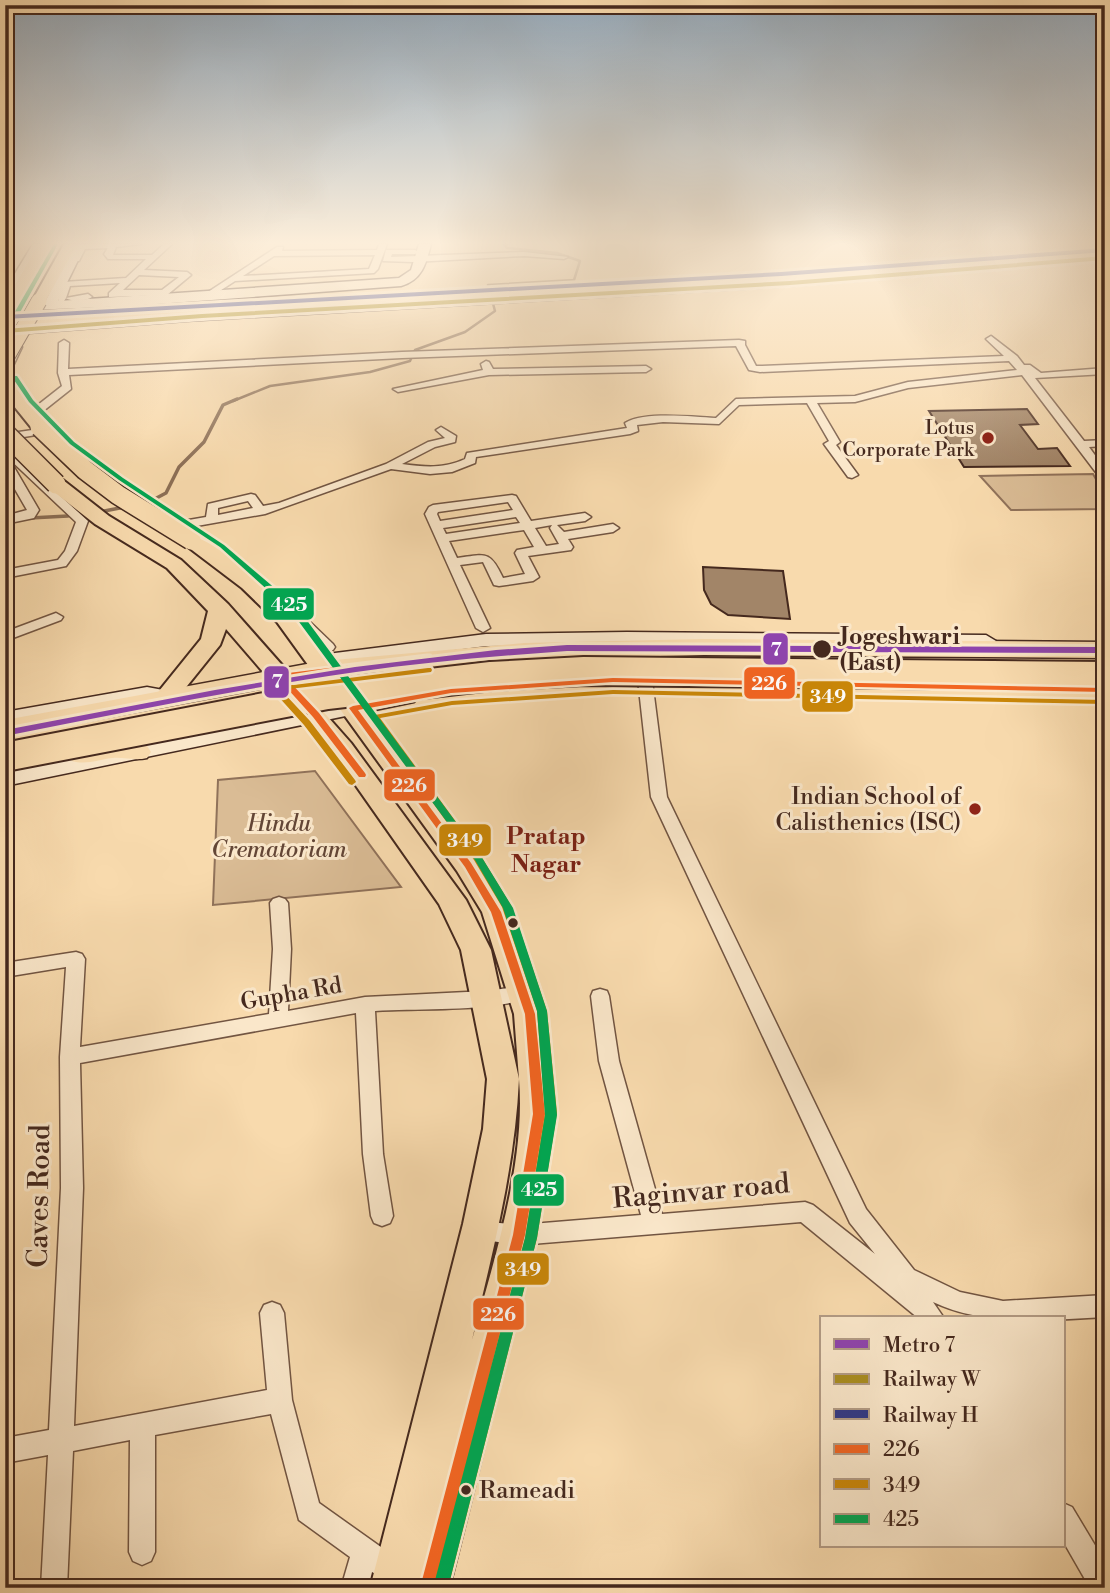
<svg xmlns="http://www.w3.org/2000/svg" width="1110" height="1593" font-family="'Libre Bodoni',serif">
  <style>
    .green { fill: #dabc95; stroke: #90725a; stroke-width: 2 }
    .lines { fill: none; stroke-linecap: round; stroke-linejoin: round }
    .stream-far1 { stroke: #8c6f56; stroke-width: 2.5 }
    .stream { stroke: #8c6f56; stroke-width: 3.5 }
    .building { fill: #a28568; stroke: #45291e; stroke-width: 2 }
    .street-casing { stroke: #725542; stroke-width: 3 }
    .secondary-casing { stroke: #45291e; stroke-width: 3 }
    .primary-casing { stroke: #45291e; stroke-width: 4 }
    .highway-casing { stroke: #45291e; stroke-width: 3 }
    .street { fill: #fae7ca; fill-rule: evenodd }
    .secondary { fill: #fae7ca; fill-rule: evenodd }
    .primary { fill: #f8daad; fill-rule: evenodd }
    .highway { fill: #f8daad; fill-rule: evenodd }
    .rail-casing { stroke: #45291e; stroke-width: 4.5 }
    .rail { stroke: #fae7ca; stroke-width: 2.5; stroke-dasharray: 8; stroke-linecap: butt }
    .primary-bridge-far1-casing { stroke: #45291e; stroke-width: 17; stroke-linecap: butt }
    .primary-bridge-casing { stroke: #45291e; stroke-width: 22; stroke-linecap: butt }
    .highway-bridge-casing { stroke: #45291e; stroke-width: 32; stroke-linecap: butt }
    .primary-bridge-far1 { stroke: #f8daad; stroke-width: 15 }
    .primary-bridge { stroke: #f8daad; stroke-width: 19 }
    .highway-bridge { stroke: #f8daad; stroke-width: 28 }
    .bus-1-casing { stroke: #fae7ca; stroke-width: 5 }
    .bus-2-casing { stroke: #fae7ca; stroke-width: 5 }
    .bus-3-casing { stroke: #fae7ca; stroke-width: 5 }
    .bus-1 { fill: #f26522; fill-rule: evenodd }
    .bus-2 { fill: #ca8708; fill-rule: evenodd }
    .bus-3 { fill: #00a651; fill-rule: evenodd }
    .rail-1-casing { stroke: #fae7ca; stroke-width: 6 }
    .rail-2-casing { stroke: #fae7ca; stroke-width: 6 }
    .rail-1 { fill: #a98d1f; fill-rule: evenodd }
    .rail-2 { fill: #303888; fill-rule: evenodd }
    .metro-1-casing { stroke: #fae7ca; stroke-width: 6 }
    .metro-1 { fill: #8e44ad; fill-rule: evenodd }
    .poi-dot { fill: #8f2418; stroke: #fae7ca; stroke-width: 2.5 }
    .stop-dot { fill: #45291e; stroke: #fae7ca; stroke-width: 2.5 }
    .labels { text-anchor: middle; stroke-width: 6; stroke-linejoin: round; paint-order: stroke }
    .far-poi-label { font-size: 19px; fill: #45291e; stroke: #fae7ca; text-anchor: end }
    .stop-label { font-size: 23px; font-weight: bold; fill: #45291e; stroke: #fae7ca; text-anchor: start }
    .poi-label { font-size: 23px; fill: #45291e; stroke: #fae7ca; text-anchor: end }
    .park-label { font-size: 23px; font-style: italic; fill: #634636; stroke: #fae7ca }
    .street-label { font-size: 23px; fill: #45291e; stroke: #fae7ca }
    .neighbourhood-label { font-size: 24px; font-weight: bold; fill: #7a1f14; stroke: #fae7ca }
    .near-bus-label { font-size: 24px; fill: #45291e; stroke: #fae7ca; text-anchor: start }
    .near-street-label { font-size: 28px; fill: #45291e; stroke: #fae7ca }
    .line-badge { stroke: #fae7ca; stroke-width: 2.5 }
    .badge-label { font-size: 19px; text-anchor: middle; font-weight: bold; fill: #fff }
  </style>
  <rect width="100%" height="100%" fill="#f8daad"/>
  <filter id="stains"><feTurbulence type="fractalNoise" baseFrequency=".00286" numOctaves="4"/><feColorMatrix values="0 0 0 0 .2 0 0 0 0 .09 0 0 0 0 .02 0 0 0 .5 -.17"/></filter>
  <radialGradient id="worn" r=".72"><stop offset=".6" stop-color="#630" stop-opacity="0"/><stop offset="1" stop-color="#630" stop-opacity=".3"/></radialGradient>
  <g class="green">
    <polygon points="1093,474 1105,495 1105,509 1011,510 980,476"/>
    <polygon points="315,771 401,887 213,905 218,780"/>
  </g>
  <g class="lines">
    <polyline class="stream-far1" points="233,401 270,386 370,372 410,361 415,350 465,332 495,311 488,285 574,280 580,261 557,253 507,248 504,244 508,244"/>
    <g class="stream">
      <polyline points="149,502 166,493 179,467 204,442 223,405 237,399"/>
      <polyline points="99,512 125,507"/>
      <polyline points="30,518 68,516"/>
    </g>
  </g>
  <g class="building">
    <polygon points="1027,409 1038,424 1020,425 1038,449 1057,448 1070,466 964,467 929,411"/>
    <polygon points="703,567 783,571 790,619 728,615 711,604 704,590"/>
  </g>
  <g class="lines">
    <defs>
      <g id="street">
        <path d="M84 244H141L116 247 113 255H152L164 244H172L144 270 187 272 191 275 167 295 109 297V293L120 283 70 286 66 298 88 294 92 297C87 301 72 302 66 298L64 301H58L63 282 126 278 146 259H108L104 254 108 248 85 249 79 261H73L78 247ZM139 275 179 277 162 290H123Z"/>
        <path d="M379 244H387L378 269 374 273 235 281 212 296 205 294 277 247H283L282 251 377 250ZM375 255 369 269 243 276 274 256Z"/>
        <polygon points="386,250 415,250 419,252 415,254 392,254 391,257 524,252 568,257 564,259 524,256 413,262 383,261"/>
        <path d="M991 336 1017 356 1024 365H1030L1041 373 1105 368V374L1035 378 1084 441 1105 440V446L1089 447 1105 469V480L1101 479 1022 375 908 388 855 402 817 403 840 442 836 445 858 475 852 478 848 477 824 444 829 441 807 403 739 405 719 424 663 422 637 425 638 431 630 434 476 457 475 463 452 472 430 474 391 469 265 514 191 527 231 554 233 557 227 561 175 525 177 522 206 517 208 504 251 494 255 495 263 506 279 503 386 464 428 442 445 438 436 430 441 427 456 436 455 442 435 447 402 464C425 467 443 469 465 459L467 453 627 428 625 423C644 411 693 417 716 418L736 399 855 396 908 382 1017 370 1009 361 760 372 749 370 736 346 402 358 69 375 71 389 42 412 55 426V432L5 440V434L46 428 32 413 34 408 62 386 58 373 59 343 64 340 69 343 68 369 402 352 739 340 745 341V345L756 366H760L1004 356 986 339ZM248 501 253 508 218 515V508Z"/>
        <path d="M17 344 22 347 11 370 24 396 19 399C2 389 0 355 17 344Z"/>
        <polygon points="486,361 489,362 493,369 646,366 651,369 646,372 489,375 398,392 393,389 483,370 481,364"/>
        <polygon points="5,446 88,521 77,551 66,566 5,578 5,570 58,560 65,551 76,522 5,455"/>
        <polygon points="5,459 11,462 39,510 34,518 5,524 5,516 27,510 5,472"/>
        <path d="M512 495 516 496 531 521 585 513 591 517 585 521 557 525 564 532 613 524 619 528 613 532 568 539 573 547 571 550 528 556 539 577 533 581 499 586 494 585 483 562 460 565 490 628 483 632 476 628 425 514 429 507 433 505ZM508 502 513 510 440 521 437 514 438 512ZM516 517 520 523 446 534 443 528ZM552 525 550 528 559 544 546 546 535 528ZM524 530 534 547 517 550 515 553 525 574 503 578C490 550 486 554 457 558L449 541Z"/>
        <polygon points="279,596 284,597 333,644 335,647 333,650 323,650 274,603 273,600"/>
        <polygon points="56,613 63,617 61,620 5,641 5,632"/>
        <path d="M646 662 653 666 652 680 667 797 866 1209 914 1270 960 1292 1003 1301 1105 1295V1317C1050 1320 984 1327 933 1302L944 1318H918L801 1222 519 1245 471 1238 468 1231 471 1224 479 1221 519 1225 641 1215 599 1061 591 996 593 991 600 989 607 991 609 996 619 1061 662 1214 805 1202 813 1205 875 1254 850 1223 651 797 638 680 639 666Z"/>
        <path d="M279 897 285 899 288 903 291 949 288 1011 365 997 487 991 523 986 530 988 532 993 530 998C486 1012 421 1008 375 1011L383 1154 393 1216 390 1223 382 1226 374 1223 371 1216 363 1154 356 1013 80 1063 83 1188 74 1426 267 1390 260 1313 264 1305 272 1302 280 1305 284 1313 292 1400 319 1503 402 1562 406 1571 402 1580 393 1584 372 1572 368 1588H341L350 1557 299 1520 271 1414 155 1435V1552L151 1561 142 1565 133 1561 129 1552 130 1440 73 1451 67 1588H41L48 1455 5 1463V1438L49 1430 61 1188 60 1057 66 967 5 977V963L76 952 82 954 85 959 80 1047 269 1014 273 949 270 903 273 899Z"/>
        <polygon points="1063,1503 1072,1507 1105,1562 1105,1588 1090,1588 1063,1541"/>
      </g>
      <g id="secondary">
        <path d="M33 244H45L10 303 45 302 74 244H86L58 301 399 278 411 270 419 244H431C426 264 422 280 401 286L129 306 5 311V290Z"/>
        <polygon points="627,632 986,635 996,641 986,647 627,644 486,646 335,665 328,663 325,659 328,655 335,653 486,634"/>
        <polygon points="147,687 174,692 177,696 174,700 167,702 147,699 5,724 5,712"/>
        <polygon points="407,692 414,694 417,698 414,702 5,786 5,772"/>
      </g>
      <g id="primary">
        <polygon points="39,244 52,244 17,306 7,306 5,302"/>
        <polygon points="64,244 77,244 44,304 34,304 32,301"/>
        <polygon points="5,379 11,380 46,423 49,427 46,431 34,431 5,395"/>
        <path d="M56 478 63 480 109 516 181 560 228 604 351 743 466 900 491 950 519 1079 514 1014 482 912 457 871 277 622 242 588 184 544 181 540 184 536C207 530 274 595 293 612L478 858 510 912 546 1014 556 1114 537 1235 449 1588H370L463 1224 483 1129 487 1079 461 950 439 904 333 753 226 629 220 645 175 701H159L155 696 201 639 208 611 167 568 95 524 49 488 47 484 49 480ZM519 1079C526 1162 494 1260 472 1340 492 1254 515 1168 519 1079Z"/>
      </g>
      <g id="highway">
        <polygon points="704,639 1105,642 1105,658 704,655 524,659 323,677 5,736 5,720 323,661 524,643"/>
        <path d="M115 740 147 746 151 752 147 758C135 761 125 757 112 758 98 760 86 765 72 761L68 755 72 749Z"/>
      </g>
    </defs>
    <use href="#street" class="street-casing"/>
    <use href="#secondary" class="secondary-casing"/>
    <use href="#primary" class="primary-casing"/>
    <use href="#highway" class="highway-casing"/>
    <use href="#street" class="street"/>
    <use href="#secondary" class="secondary"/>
    <use href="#primary" class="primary"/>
    <use href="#highway" class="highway"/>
    <defs>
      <polyline id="rail" points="5,334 189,320 793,285 1105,260"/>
    </defs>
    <use href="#rail" class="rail-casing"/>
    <use href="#rail" class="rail"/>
    <defs>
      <g id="primary-bridge-far1">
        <polyline points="5,315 12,303"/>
        <polyline points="5,360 39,301"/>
      </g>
      <g id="primary-bridge">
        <polyline points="40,427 85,470 118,495 191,540"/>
        <polyline points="5,433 56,484"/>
      </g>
      <polyline id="highway-bridge" points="5,757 327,695 491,676 584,671 1105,676"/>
    </defs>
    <use href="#primary-bridge-far1" class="primary-bridge-far1-casing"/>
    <use href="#primary-bridge" class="primary-bridge-casing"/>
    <use href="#highway-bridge" class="highway-bridge-casing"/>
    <use href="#primary-bridge-far1" class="primary-bridge-far1"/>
    <use href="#primary-bridge" class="primary-bridge"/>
    <use href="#highway-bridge" class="highway-bridge"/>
    <defs>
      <g id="bus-1">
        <polygon points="427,656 430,656 431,658 430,660 286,678 319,713 365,773 366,775 365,777 359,777 313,717 276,676 280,674"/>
        <polygon points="613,678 1105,688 1105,692 613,682 451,693 358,710 471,863 501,912 535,1014 545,1114 525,1235 435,1588 420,1588 513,1235 533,1114 525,1014 491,912 465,867 349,708 353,706 451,689"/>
      </g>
      <g id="bus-2">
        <polygon points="428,668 431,668 432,670 431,672 281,690 310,721 355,780 356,782 352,785 349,784 304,725 267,684 268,682 274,682 278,687"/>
        <polygon points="613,690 1105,700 1105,704 613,694 452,705 380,718 481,856 512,907 547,1011 557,1113 537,1238 448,1588 433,1588 525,1238 545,1113 537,1011 502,907 474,860 371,717 375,715 452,701"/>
      </g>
      <g id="bus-3">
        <polygon points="54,244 58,244 8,334 5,335 5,329"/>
        <polygon points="13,376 17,376 33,400 74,442 123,478 224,545 297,607 481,856 513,908 547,1011 557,1115 537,1238 448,1588 433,1588 525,1238 545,1115 537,1011 503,908 475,860 291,611 220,547 119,480 70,444 29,402 12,377"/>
      </g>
    </defs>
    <use href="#bus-1" class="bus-1-casing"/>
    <use href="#bus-2" class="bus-2-casing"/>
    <use href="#bus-3" class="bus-3-casing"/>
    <use href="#bus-1" class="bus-1"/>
    <use href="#bus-2" class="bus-2"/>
    <use href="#bus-3" class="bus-3"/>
    <defs>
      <polygon id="rail-1" points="1105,256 1105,260 790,285 202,318 5,333 5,329 202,314 790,281"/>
      <polygon id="rail-2" points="1105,248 1105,252 781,276 5,319 5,315 781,272"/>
    </defs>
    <use href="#rail-1" class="rail-1-casing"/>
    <use href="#rail-2" class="rail-2-casing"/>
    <use href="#rail-1" class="rail-1"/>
    <use href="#rail-2" class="rail-2"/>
    <defs>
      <path id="metro-1" d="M567 645 1105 647V653L567 651C496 656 426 662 356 672 238 689 122 713 5 736V730L215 690 355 667 496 650Z"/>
    </defs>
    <use href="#metro-1" class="metro-1-casing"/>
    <use href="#metro-1" class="metro-1"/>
  </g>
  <linearGradient id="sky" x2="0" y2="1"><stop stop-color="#96abbd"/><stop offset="0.52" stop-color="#fceeda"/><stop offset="1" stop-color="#fceeda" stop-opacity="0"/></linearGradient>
  <rect width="1110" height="467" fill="url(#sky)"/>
  <g class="poi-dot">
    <circle cx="988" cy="438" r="7"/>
    <circle cx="975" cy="809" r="7"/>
  </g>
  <g class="stop-dot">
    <circle cx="822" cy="649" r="10"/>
    <circle cx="513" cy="923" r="6"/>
    <circle cx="466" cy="1490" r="6"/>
  </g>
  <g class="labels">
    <g class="far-poi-label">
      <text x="974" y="434">Lotus<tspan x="974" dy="22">Corporate Park</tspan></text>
    </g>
    <g class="stop-label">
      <text x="840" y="644">Jogeshwari<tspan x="840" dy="26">(East)</tspan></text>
    </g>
    <g class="poi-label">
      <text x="961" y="804">Indian School of<tspan x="961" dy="26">Calisthenics (ISC)</tspan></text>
    </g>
    <g class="park-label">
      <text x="279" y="831">Hindu<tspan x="279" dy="26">Crematoriam</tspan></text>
    </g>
    <g class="street-label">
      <text transform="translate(291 993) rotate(-10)" y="8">Gupha Rd</text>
    </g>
    <g class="neighbourhood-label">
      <text x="546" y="844">Pratap<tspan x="546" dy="28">Nagar</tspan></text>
    </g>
    <g class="near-bus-label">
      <text x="479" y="1498">Rameadi</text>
    </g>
    <g class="near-street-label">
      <text transform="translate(701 1190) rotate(-5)" y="10">Raginvar road</text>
      <text transform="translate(38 1196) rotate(-89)" y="10">Caves Road</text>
    </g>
  </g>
  <g class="line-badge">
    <rect x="262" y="587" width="53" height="34" rx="7" fill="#00a651"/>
    <rect x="762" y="632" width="27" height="34" rx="7" fill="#8e44ad"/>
    <rect x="263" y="665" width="27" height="34" rx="7" fill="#8e44ad"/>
    <rect x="743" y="666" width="53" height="34" rx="7" fill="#f26522"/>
    <rect x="801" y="680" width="53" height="33" rx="7" fill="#ca8708"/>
    <rect x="383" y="768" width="53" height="34" rx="7" fill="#f26522"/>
    <rect x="438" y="823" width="54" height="34" rx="7" fill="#ca8708"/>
    <rect x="512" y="1173" width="53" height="34" rx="7" fill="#00a651"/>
    <rect x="496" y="1252" width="54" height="34" rx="7" fill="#ca8708"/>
    <rect x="472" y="1297" width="53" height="34" rx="7" fill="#f26522"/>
  </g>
  <g class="badge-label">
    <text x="289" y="611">425</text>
    <text x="776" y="656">7</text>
    <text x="277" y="688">7</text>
    <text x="769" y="690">226</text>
    <text x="828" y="703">349</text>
    <text x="409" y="792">226</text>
    <text x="465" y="847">349</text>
    <text x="539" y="1196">425</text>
    <text x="523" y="1276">349</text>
    <text x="498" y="1321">226</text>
  </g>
  <rect width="1110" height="1593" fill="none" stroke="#f8daad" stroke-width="28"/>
  <rect x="7" y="7" width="1096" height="1579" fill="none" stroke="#45291e" stroke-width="3.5"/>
  <rect x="14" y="14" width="1082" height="1565" fill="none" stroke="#45291e" stroke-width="2"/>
  <rect x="820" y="1316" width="245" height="231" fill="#fae7ca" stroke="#b29b85" stroke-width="2"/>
  <rect x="834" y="1339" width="35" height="10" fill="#8e44ad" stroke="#b29b85" stroke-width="2"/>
  <text x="883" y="1352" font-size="21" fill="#45291e">Metro 7</text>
  <rect x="834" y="1374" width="35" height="10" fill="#a98d1f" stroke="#b29b85" stroke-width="2"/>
  <text x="883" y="1386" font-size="21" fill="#45291e">Railway W</text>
  <rect x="834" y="1409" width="35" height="10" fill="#303888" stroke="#b29b85" stroke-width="2"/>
  <text x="883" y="1422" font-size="21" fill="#45291e">Railway H</text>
  <rect x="834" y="1444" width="35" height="10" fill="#f26522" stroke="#b29b85" stroke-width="2"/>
  <text x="883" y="1456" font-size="21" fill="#45291e">226</text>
  <rect x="834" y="1479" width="35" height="10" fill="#ca8708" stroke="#b29b85" stroke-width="2"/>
  <text x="883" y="1492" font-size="21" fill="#45291e">349</text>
  <rect x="834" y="1514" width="35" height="10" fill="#00a651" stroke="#b29b85" stroke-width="2"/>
  <text x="883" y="1526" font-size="21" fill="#45291e">425</text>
  <rect width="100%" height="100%" filter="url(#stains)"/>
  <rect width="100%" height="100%" fill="url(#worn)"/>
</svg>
